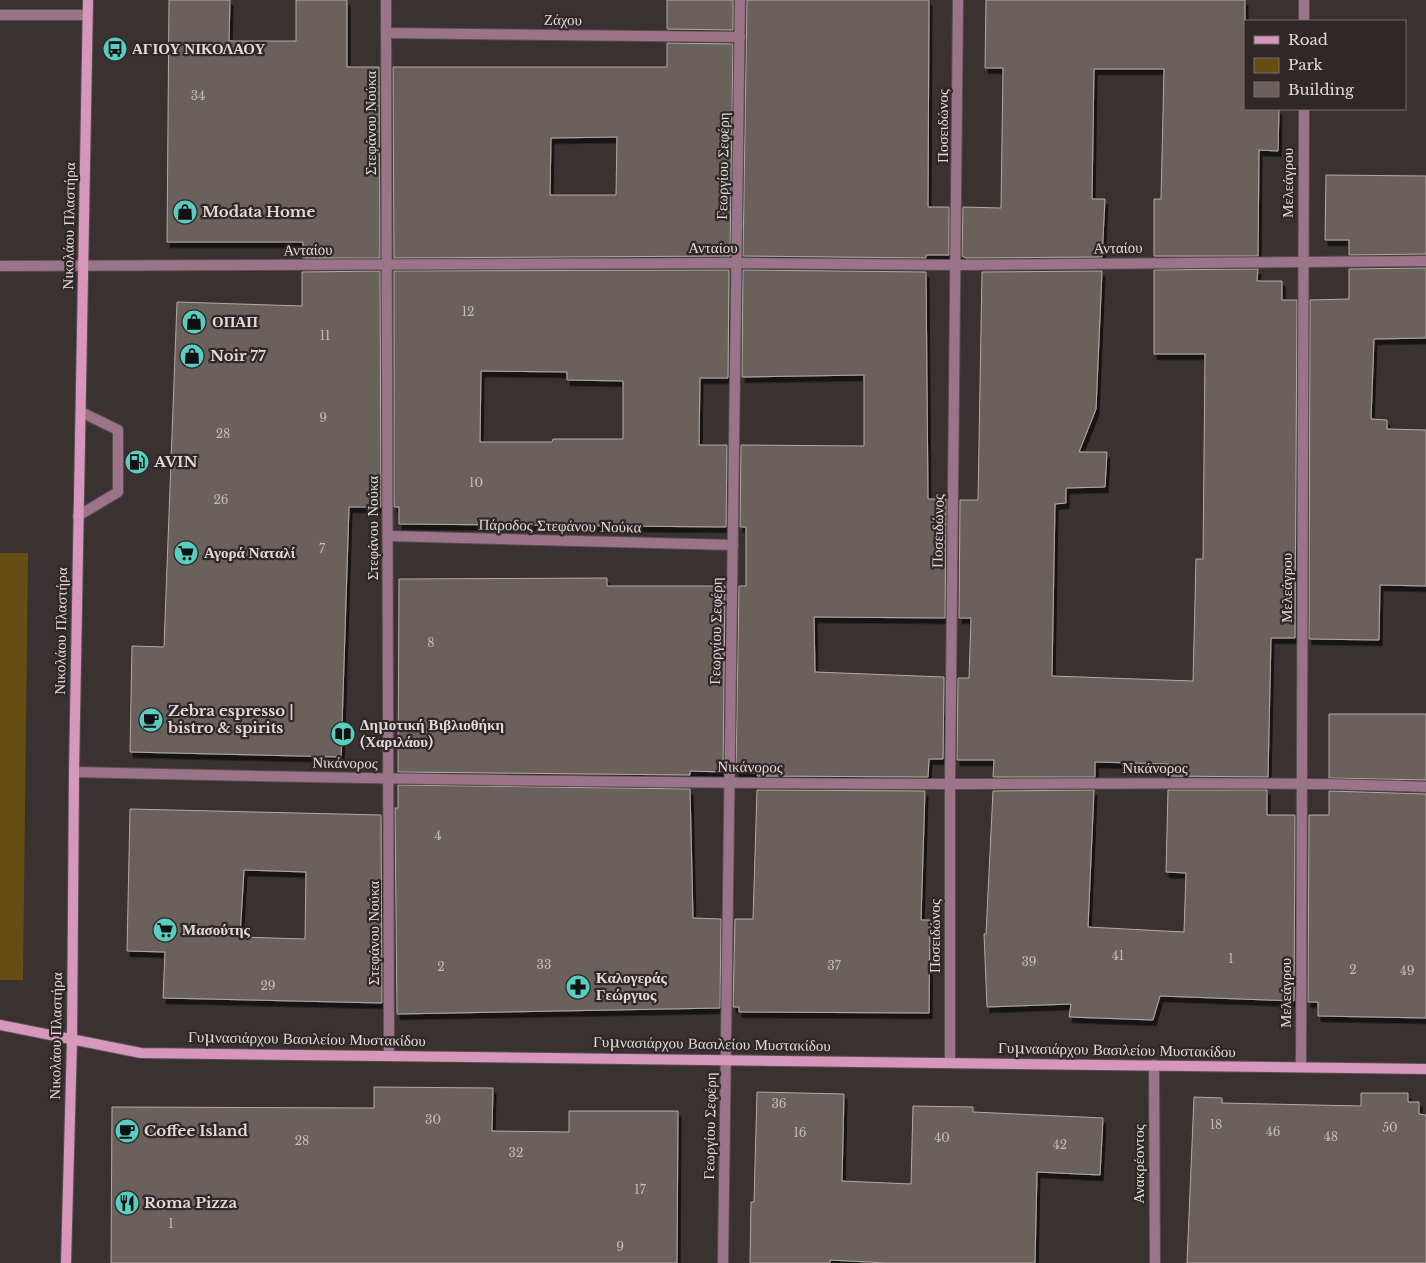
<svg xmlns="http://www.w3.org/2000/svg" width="1426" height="1263" font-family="'Libre Baskerville',serif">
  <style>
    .green { fill: #654d14 }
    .building { fill: #6a615c; stroke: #b3aaa5; fill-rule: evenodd; filter: url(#shadow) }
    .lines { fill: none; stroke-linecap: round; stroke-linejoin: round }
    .lane-casing { stroke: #584f4f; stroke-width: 12 }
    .street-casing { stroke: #584f4f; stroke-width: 12 }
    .secondary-casing { stroke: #584f4f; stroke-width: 12 }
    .lane { stroke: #9b748a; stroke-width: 10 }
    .street { stroke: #9b748a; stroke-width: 10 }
    .secondary { stroke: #d697ba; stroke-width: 10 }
    .labels { text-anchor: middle; stroke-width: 4.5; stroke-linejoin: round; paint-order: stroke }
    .number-label { font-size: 12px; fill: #c2bcba }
    .street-label { font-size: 15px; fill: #e0dada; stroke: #302727 }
    .poi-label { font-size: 15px; font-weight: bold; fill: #e0dada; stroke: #302727; text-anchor: start }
  </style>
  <defs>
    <filter id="shadow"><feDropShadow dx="3" dy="5.5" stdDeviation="0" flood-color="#0009"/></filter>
  </defs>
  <rect width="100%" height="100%" fill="#3a3131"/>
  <polygon class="green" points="0,553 28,553 23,980 0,980"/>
  <g class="building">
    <polygon points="169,0 230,0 229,41 296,41 296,0 347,0 347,67 379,67 380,258 303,258 303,242 167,242"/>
    <polygon points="667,0 733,0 733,30 667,29"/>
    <polygon points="747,0 929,0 928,207 949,207 949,255 926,255 926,258 743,256"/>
    <polygon points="986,0 1245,0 1245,109 1279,109 1278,151 1259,150 1258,256 1154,256 1154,199 1161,199 1164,69 1094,69 1092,199 1105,199 1102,257 966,258 962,256 963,207 1001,208 1003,68 985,68"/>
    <path d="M667 43 733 44 730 256 394 258 393 67H667ZM617 137 616 195H550L551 138Z"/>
    <polygon points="1326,175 1426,176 1426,254 1349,255 1349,240 1325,240"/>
    <polygon points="1426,268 1426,338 1374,339 1371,419 1387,420 1387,429 1426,430 1426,586 1380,585 1379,640 1309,639 1310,300 1349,299 1349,269"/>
    <polygon points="1258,269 1257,281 1282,281 1282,300 1297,300 1295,638 1271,638 1268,777 1168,776 1169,764 1095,762 1095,777 993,777 994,760 957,760 958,678 969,678 971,618 959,618 960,500 978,500 982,272 1102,271 1096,409 1079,452 1107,452 1105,487 1066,488 1066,503 1055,504 1052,676 1193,681 1196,559 1203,559 1205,354 1154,354 1154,270"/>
    <path d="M729 270 728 378H700L699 445H727L726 527 399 524V507H394V271ZM481 371 567 372V380L623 381V439H553L552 442H480Z"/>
    <polygon points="743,270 926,272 928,499 946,499 945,618 814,617 815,672 944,677 943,759 929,759 928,777 757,776 758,773 736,772 739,586 746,586 746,527 740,527 741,445 864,446 864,375 742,377"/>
    <polygon points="380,271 381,507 349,507 341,757 130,752 132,646 164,647 177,302 302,306 302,272"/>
    <polygon points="607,578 607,586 725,586 723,772 690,771 690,775 398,772 399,579"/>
    <polygon points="1329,714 1426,714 1426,780 1329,778"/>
    <polygon points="398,785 690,789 693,918 721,919 720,1008 397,1014 395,808 398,808"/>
    <polygon points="757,790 925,791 921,920 930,920 929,1013 739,1012 739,1007 733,1007 735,919 753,919"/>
    <polygon points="1094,790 1088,927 1184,932 1186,873 1166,872 1168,790 1267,790 1267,815 1295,815 1294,1001 1160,996 1153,1020 1069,1017 1071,1004 987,1007 984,934 986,934 993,791"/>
    <polygon points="1329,791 1426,794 1426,1018 1318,1016 1318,1002 1308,1002 1309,815 1329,815"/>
    <path d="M130 809 381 815 382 1003 163 998 165 952 127 951ZM244 870 306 872 305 939 240 937Z"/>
    <polygon points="374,1087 493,1088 492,1131 569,1132 569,1111 678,1111 677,1263 111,1263 112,1107 374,1108"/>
    <polygon points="757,1092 844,1094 842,1181 911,1184 913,1106 973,1107 973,1112 1103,1118 1100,1175 1037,1172 1035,1263 887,1263 830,1260 830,1263 750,1263 751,1202 754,1202"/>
    <polygon points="1361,1093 1408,1093 1408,1102 1419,1102 1419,1114 1426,1115 1426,1263 1187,1263 1194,1097 1222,1098 1222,1103 1361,1106"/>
  </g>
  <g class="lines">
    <defs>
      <polyline id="lane" points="78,516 118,492 118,430 81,412"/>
      <g id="street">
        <polyline points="386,0 389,1055"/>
        <polyline points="0,15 87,15"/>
        <polyline points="1304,21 1304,0"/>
        <polyline points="386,33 740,37"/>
        <polyline points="0,266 736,263 957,265 1426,261"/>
        <polyline points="388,536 733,545"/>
        <path d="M74 772C366 779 658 783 950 784 1109 784 1267 781 1426 787"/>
        <polyline points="950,1063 950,784 958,0"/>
        <polyline points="1154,1065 1155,1263"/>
        <polyline points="1301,1067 1304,109"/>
        <polyline points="723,1263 740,0"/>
      </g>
      <g id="secondary">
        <polyline points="0,1025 141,1053 1426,1069"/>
        <polyline points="66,1263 72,1041 74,772 88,0"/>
      </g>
    </defs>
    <use href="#lane" class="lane-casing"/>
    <use href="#street" class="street-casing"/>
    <use href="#secondary" class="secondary-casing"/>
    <use href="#lane" class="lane"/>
    <use href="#street" class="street"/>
    <use href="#secondary" class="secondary"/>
  </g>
  <defs>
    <symbol id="bus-disc" viewBox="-11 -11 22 22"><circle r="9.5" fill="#58cec1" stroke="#302727"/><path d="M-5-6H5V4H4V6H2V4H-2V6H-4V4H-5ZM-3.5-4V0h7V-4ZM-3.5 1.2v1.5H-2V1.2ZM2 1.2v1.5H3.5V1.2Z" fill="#111"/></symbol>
    <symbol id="shop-disc" viewBox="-11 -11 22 22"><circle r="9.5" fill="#58cec1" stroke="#302727"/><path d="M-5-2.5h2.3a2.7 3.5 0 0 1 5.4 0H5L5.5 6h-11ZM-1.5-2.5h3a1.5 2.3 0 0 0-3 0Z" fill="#111"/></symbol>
    <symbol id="fuel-disc" viewBox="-11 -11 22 22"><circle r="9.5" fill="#58cec1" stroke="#302727"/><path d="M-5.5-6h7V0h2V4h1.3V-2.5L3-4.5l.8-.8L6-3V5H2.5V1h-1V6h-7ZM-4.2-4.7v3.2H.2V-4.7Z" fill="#111"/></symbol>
    <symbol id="supermarket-disc" viewBox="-11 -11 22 22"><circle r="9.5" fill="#58cec1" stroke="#302727"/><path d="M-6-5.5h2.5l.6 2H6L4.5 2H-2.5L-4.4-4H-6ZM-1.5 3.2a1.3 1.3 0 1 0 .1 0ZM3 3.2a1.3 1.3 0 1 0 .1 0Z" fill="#111"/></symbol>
    <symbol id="cafe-disc" viewBox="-11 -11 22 22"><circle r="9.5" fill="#58cec1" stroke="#302727"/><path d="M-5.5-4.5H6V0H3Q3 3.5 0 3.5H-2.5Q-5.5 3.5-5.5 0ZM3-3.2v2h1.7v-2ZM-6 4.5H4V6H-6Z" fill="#111"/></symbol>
    <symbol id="library-disc" viewBox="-11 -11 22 22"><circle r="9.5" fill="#58cec1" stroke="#302727"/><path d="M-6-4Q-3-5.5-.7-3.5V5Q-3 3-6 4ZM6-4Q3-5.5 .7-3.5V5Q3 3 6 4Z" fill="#111"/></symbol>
    <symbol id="pharmacy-disc" viewBox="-11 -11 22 22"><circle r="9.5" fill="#58cec1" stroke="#302727"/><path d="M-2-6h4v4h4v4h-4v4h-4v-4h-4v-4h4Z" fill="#111"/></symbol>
    <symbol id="restaurant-disc" viewBox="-11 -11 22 22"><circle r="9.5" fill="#58cec1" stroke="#302727"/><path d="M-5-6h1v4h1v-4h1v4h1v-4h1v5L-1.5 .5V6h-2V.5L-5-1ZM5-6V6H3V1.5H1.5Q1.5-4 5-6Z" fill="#111"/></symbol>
  </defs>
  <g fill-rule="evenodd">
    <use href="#bus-disc" x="101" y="35" width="28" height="28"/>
    <use href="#shop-disc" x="171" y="198" width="28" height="28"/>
    <use href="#shop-disc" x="180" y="308" width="28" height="28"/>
    <use href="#shop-disc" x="178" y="342" width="28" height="28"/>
    <use href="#fuel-disc" x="123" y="448" width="28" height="28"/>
    <use href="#supermarket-disc" x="172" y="539" width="28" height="28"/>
    <use href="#cafe-disc" x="137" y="706" width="28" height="28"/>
    <use href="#library-disc" x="329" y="720" width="28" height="28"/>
    <use href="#supermarket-disc" x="151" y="916" width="28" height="28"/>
    <use href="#pharmacy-disc" x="564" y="973" width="28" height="28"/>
    <use href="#cafe-disc" x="113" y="1117" width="28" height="28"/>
    <use href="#restaurant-disc" x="113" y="1189" width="28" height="28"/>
  </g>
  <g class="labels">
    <g class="number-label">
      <text x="198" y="100">34</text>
      <text x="468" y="316">12</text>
      <text x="325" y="340">11</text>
      <text x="323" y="422">9</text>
      <text x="223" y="438">28</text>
      <text x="476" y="487">10</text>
      <text x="221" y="504">26</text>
      <text x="322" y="553">7</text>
      <text x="431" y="647">8</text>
      <text x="438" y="840">4</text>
      <text x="1118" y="960">41</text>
      <text x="1231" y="963">1</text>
      <text x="1029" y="966">39</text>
      <text x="544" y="969">33</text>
      <text x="834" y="970">37</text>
      <text x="441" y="971">2</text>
      <text x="1353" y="974">2</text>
      <text x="1407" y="975">49</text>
      <text x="268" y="990">29</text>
      <text x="779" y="1108">36</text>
      <text x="433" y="1124">30</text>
      <text x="1216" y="1129">18</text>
      <text x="1390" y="1132">50</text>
      <text x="1273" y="1136">46</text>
      <text x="800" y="1137">16</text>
      <text x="1331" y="1141">48</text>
      <text x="942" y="1142">40</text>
      <text x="302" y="1145">28</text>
      <text x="1060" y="1149">42</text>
      <text x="516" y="1157">32</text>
      <text x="640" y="1194">17</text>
      <text x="171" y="1228">1</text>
      <text x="620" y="1251">9</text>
    </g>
    <g class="street-label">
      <text transform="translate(563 20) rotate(1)" y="5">Ζάχου</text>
      <text transform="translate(371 123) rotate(-90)" y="5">Στεφάνου Νούκα</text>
      <text transform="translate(943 126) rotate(-90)" y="5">Ποσειδώνος</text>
      <text transform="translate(723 166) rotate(-89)" y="5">Γεωργίου Σεφέρη</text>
      <text transform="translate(1288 183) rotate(-90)" y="5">Μελεάγρου</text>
      <text transform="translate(69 226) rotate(-89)" y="5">Νικολάου Πλαστήρα</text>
      <text x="713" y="253">Ανταίου</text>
      <text transform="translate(1118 248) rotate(-1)" y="5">Ανταίου</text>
      <text transform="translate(308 250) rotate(-1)" y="5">Ανταίου</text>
      <text transform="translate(560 526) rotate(1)" y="5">Πάροδος Στεφάνου Νούκα</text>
      <text transform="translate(373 528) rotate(-90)" y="5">Στεφάνου Νούκα</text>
      <text transform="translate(938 531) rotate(-89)" y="5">Ποσειδώνος</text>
      <text transform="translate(1287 588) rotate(-90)" y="5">Μελεάγρου</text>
      <text transform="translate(61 631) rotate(-89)" y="5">Νικολάου Πλαστήρα</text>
      <text transform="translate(716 631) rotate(-89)" y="5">Γεωργίου Σεφέρη</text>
      <text transform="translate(345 763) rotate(1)" y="5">Νικάνορος</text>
      <text transform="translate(750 767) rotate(1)" y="5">Νικάνορος</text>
      <text x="1155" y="773">Νικάνορος</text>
      <text transform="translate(374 933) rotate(-90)" y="5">Στεφάνου Νούκα</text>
      <text transform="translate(935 936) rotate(-90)" y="5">Ποσειδώνος</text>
      <text transform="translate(1286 993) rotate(-90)" y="5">Μελεάγρου</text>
      <text transform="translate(56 1036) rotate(-89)" y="5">Νικολάου Πλαστήρα</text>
      <text transform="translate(307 1039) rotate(1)" y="5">Γυμνασιάρχου Βασιλείου Μυστακίδου</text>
      <text transform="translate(712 1044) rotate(1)" y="5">Γυμνασιάρχου Βασιλείου Μυστακίδου</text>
      <text transform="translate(1117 1050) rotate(1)" y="5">Γυμνασιάρχου Βασιλείου Μυστακίδου</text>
      <text transform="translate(710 1126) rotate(-89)" y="5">Γεωργίου Σεφέρη</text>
      <text transform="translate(1139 1164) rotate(-90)" y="5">Ανακρέοντος</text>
    </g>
    <g class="poi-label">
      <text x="132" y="54">ΑΓΙΟΥ ΝΙΚΟΛΑΟΥ</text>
      <text x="202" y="217">Modata Home</text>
      <text x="212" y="327">ΟΠΑΠ</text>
      <text x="210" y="361">Noir 77</text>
      <text x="154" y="467">AVIN</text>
      <text x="204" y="558">Αγορά Ναταλί</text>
      <text x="168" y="716">Zebra espresso |<tspan x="168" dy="17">bistro &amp; spirits</tspan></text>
      <text x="360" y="730">Δημοτική Βιβλιοθήκη<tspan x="360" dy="17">(Χαριλάου)</tspan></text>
      <text x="182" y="935">Μασούτης</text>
      <text x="596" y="983">Καλογεράς<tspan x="596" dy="17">Γεώργιος</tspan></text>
      <text x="144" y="1136">Coffee Island</text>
      <text x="144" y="1208">Roma Pizza</text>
    </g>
  </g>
  <rect x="1244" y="20" width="162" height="90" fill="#302727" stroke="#766f6f"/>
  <rect x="1254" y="36" width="25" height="8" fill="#d697ba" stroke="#766f6f"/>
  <text x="1288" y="45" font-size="15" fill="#e0dada">Road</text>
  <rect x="1254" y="58" width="25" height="15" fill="#654d14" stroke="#766f6f"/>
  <text x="1288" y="70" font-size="15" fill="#e0dada">Park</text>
  <rect x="1254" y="82" width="25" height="15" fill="#6a615c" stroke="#766f6f"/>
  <text x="1288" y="95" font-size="15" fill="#e0dada">Building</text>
</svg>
